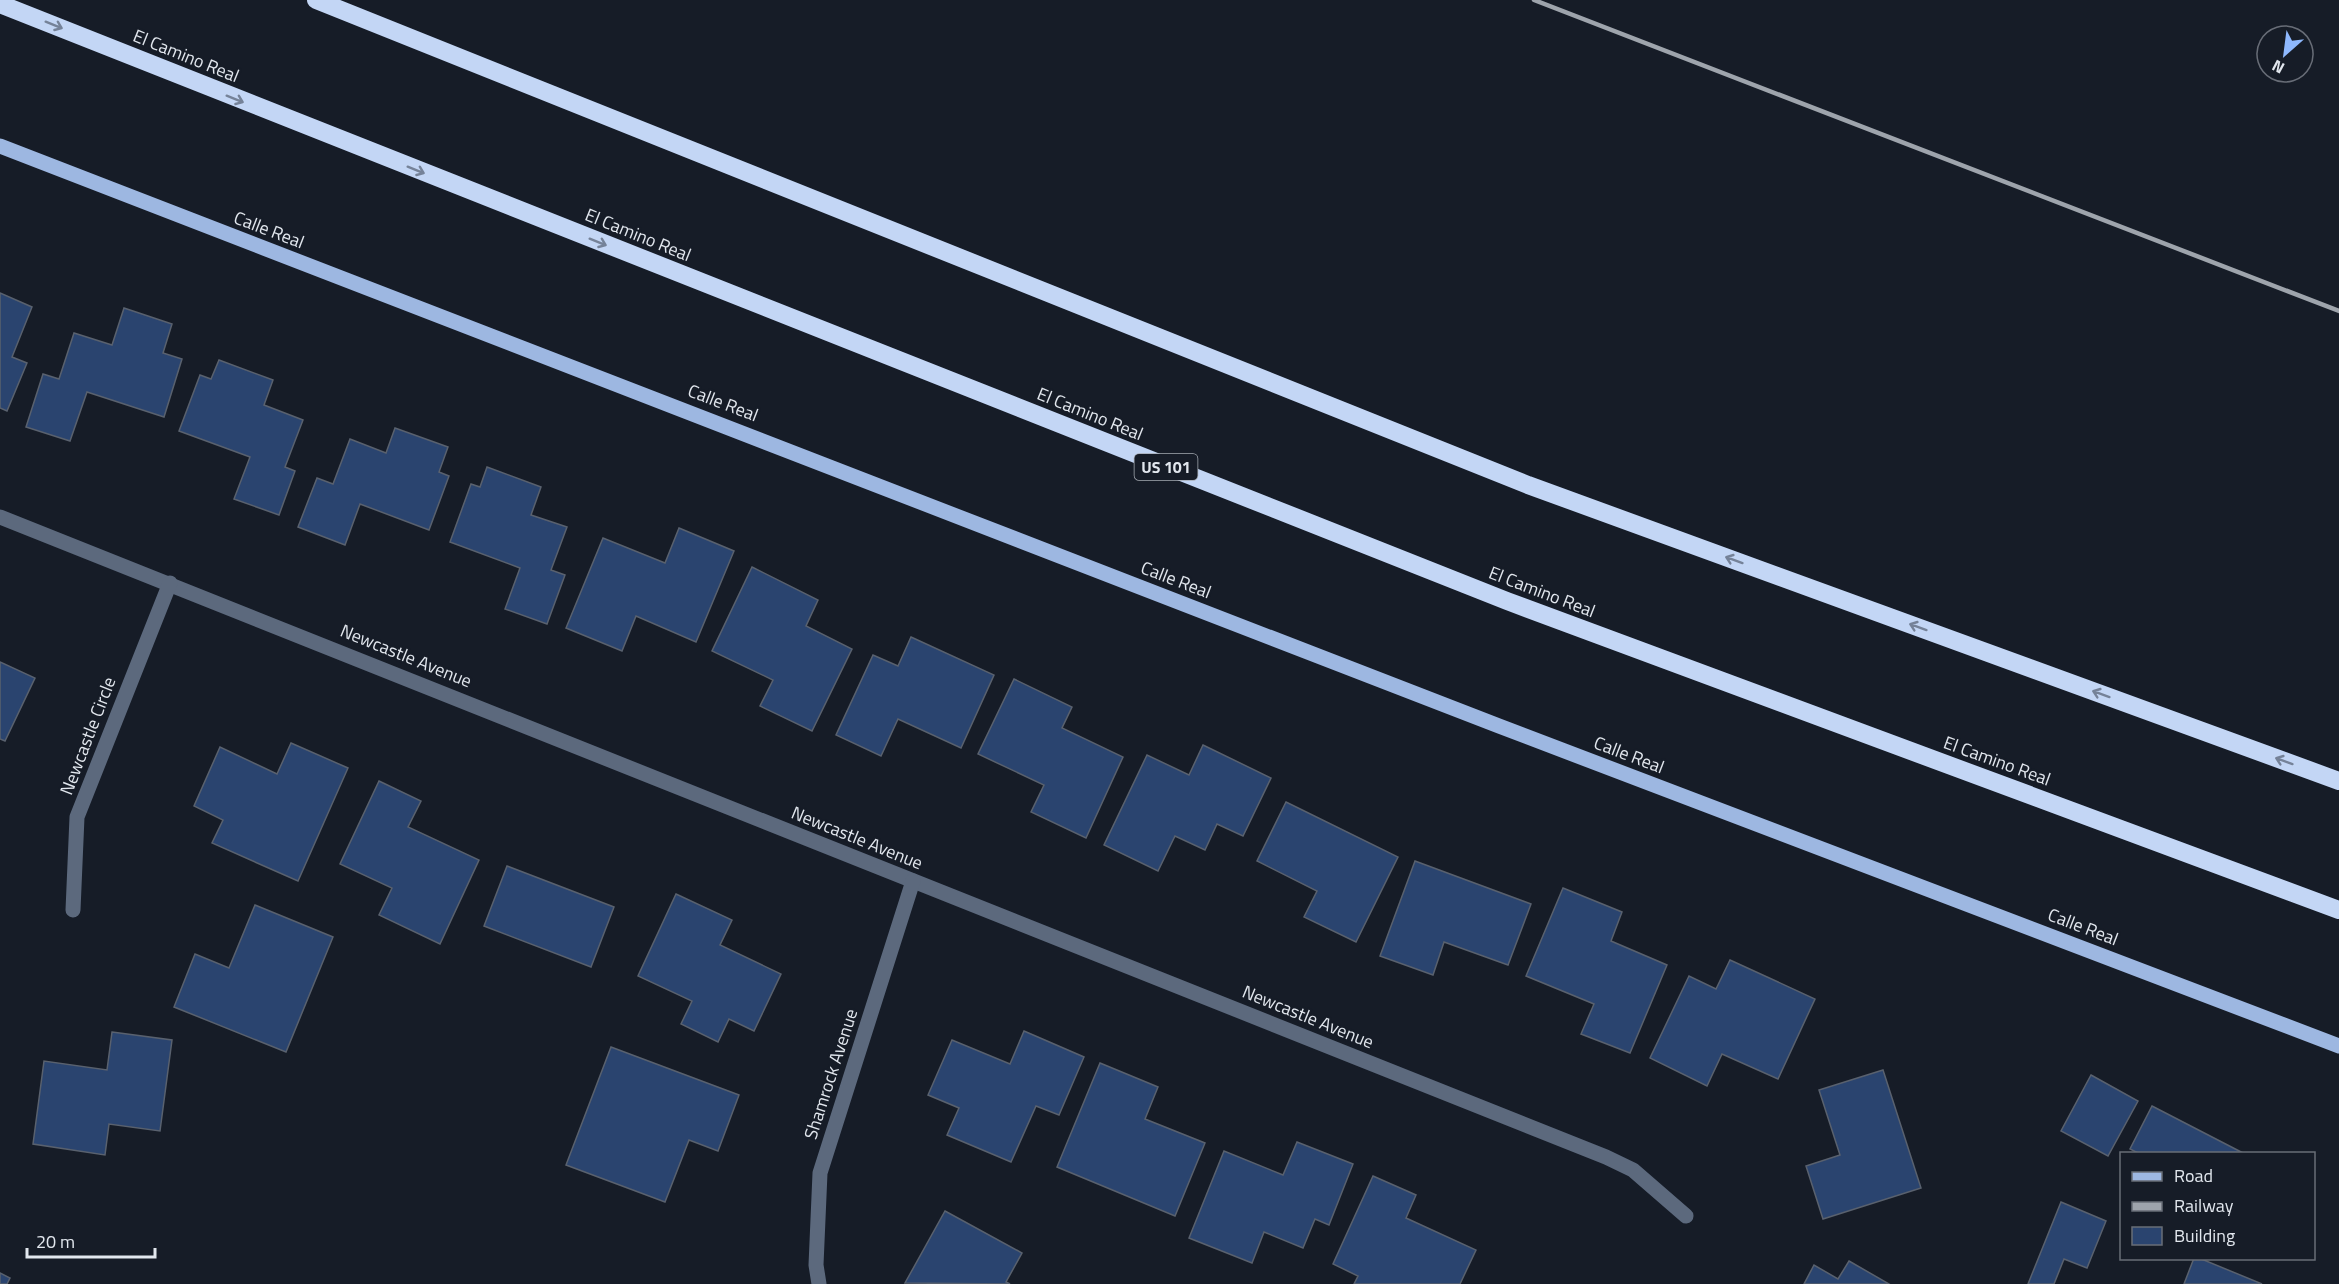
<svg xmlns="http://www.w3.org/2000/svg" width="2339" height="1284" font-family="'Titillium Web',sans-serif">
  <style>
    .building { fill: #2a446f; stroke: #59616e; stroke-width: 1.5 }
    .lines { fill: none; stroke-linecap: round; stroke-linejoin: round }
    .minor { stroke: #5c697d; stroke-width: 15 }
    .major { stroke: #9db7e1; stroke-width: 15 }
    .highway { stroke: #c3d6f5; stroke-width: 18 }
    .rail { stroke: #9ea4ac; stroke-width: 4.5 }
    .oneway { stroke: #758298 }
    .labels { text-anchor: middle; stroke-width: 4.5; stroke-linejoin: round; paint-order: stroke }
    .shield { fill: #161c27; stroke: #a5aab2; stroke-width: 1.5 }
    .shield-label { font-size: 16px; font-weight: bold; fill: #e2e7ee }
    .street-label { font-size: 18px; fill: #e2e7ee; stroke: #161c27 }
  </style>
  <rect width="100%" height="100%" fill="#161c27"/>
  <g class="building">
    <polygon points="0,293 32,307 12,357 27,363 7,411 0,408"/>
    <polygon points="124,308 172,324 163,353 182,359 164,417 87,392 70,441 26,427 43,374 59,379 74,333 112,345"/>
    <polygon points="219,360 273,380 264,405 303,420 285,467 295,471 279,515 234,499 250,457 179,431 200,375 211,379"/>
    <polygon points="395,428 448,447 439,472 449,476 429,530 360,504 345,545 298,527 317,478 333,484 350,439 386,453"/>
    <polygon points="487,467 541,487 531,515 567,527 551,570 565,575 547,624 505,609 520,568 450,542 471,484 480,487"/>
    <polygon points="679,528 734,551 696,642 636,616 622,651 566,628 603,538 665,563"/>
    <polygon points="752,567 818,600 806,626 852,649 812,731 760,706 773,680 712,651"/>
    <polygon points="911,637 994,675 961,748 898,719 881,756 836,735 873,655 898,666"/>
    <polygon points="0,662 35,678 5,741 0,739"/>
    <polygon points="1014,679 1072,707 1062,728 1123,757 1086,838 1031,812 1044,785 978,754"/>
    <polygon points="291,743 348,768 298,881 212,843 223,820 194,806 220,747 277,774"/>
    <polygon points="1203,745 1271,778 1243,836 1217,824 1205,850 1175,836 1158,871 1104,845 1147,755 1189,775"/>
    <polygon points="379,781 421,801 408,827 479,860 440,944 379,915 392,888 340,864"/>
    <polygon points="1286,802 1398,857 1356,942 1304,917 1317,891 1257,861"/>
    <polygon points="1415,861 1531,904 1508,965 1444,942 1433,975 1380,956"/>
    <polygon points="507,866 614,907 591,967 484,926"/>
    <polygon points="1563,888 1622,912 1611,941 1667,965 1630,1053 1581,1034 1594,1004 1526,976"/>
    <polygon points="676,894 732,920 720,945 781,974 754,1031 729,1019 718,1042 681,1024 692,1001 638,976"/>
    <polygon points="255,905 333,937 286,1052 174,1007 195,954 229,968"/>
    <polygon points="1730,960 1815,999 1778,1079 1722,1054 1707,1086 1650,1058 1689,976 1716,989"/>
    <polygon points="1024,1031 1084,1057 1059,1115 1036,1106 1011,1162 947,1135 959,1108 928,1095 952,1040 1010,1064"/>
    <polygon points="112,1032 172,1040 160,1131 109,1124 105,1155 33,1144 44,1061 107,1070"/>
    <polygon points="611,1047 739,1095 718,1151 689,1140 665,1202 566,1165"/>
    <polygon points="1100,1063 1158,1087 1145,1119 1205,1143 1175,1216 1057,1167"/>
    <polygon points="1883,1070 1921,1188 1823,1219 1806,1166 1840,1155 1819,1090"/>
    <polygon points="2091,1075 2138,1101 2108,1156 2061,1131"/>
    <polygon points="2152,1106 2245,1154 2140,1154 2130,1149"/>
    <polygon points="1297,1142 1353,1164 1329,1225 1315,1219 1303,1248 1264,1232 1252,1263 1189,1238 1224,1151 1283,1175"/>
    <polygon points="1373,1176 1416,1195 1406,1218 1476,1250 1460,1284 1354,1284 1358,1276 1333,1264"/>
    <polygon points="2061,1202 2106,1221 2087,1268 2064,1259 2054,1284 2028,1284"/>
    <polygon points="945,1211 1022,1253 1006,1282 1010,1284 905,1283"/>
    <polygon points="2194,1258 2199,1258 2262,1284 2184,1284"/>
    <polygon points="1849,1261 1889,1284 1804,1284 1814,1265 1838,1279"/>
    <polygon points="0,1273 10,1278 7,1284 0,1284"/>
  </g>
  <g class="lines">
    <g class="minor">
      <polyline points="0,517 1606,1157 1633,1170 1686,1216"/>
      <polyline points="73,910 77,817 170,583"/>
      <polyline points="819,1284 816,1265 820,1173 913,881"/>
    </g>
    <polyline class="major" points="0,146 1499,726 2339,1046"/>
    <g class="highway">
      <polyline points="316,0 1528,485 2339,781"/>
      <polyline points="0,4 1507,601 2339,910"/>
    </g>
    <polyline class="rail" points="1534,0 2339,311"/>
  </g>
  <defs><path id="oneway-shaft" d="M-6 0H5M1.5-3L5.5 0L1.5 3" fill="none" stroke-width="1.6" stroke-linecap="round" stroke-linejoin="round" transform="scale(1.5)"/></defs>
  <g class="oneway">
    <use href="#oneway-shaft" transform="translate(54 25) rotate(22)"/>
    <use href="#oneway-shaft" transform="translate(235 99) rotate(22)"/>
    <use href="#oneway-shaft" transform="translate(416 170) rotate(22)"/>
    <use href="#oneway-shaft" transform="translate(598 242) rotate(22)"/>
    <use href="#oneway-shaft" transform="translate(1734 560) rotate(-160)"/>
    <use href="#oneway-shaft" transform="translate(1918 627) rotate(-160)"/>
    <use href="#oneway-shaft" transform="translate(2101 694) rotate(-160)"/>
    <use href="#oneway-shaft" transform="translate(2284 761) rotate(-160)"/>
  </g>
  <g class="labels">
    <rect class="shield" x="1134.5" y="454" width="63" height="26" rx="4.5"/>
    <g class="shield-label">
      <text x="1166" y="473">US 101</text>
    </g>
    <g class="street-label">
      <text transform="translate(186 56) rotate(22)" y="6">El Camino Real</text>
      <text transform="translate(269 230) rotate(21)" y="6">Calle Real</text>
      <text transform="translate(638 235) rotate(22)" y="6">El Camino Real</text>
      <text transform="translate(723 403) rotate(21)" y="6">Calle Real</text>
      <text transform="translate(1090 414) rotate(22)" y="6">El Camino Real</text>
      <text transform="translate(1176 580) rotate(21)" y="6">Calle Real</text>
      <text transform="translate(1542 592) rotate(21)" y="6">El Camino Real</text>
      <text transform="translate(406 656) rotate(22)" y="6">Newcastle Avenue</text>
      <text transform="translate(88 736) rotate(-69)" y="6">Newcastle Circle</text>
      <text transform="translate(1629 755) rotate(21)" y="6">Calle Real</text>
      <text transform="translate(1997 761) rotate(20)" y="6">El Camino Real</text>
      <text transform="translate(857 838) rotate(22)" y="6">Newcastle Avenue</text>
      <text transform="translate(2083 927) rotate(21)" y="6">Calle Real</text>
      <text transform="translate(1308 1017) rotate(22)" y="6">Newcastle Avenue</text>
      <text transform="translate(831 1074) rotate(-72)" y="6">Shamrock Avenue</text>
    </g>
  </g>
  <rect x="2120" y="1152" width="195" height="108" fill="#161c27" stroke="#686d77" stroke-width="1.5"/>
  <rect x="2132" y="1172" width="30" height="9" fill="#9db7e1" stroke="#686d77" stroke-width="1.5"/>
  <text x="2174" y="1182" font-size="18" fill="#e2e7ee">Road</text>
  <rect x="2132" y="1202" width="30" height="9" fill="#9ea4ac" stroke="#686d77" stroke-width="1.5"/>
  <text x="2174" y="1212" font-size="18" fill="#e2e7ee">Railway</text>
  <rect x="2132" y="1227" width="30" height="18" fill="#2a446f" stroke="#686d77" stroke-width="1.5"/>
  <text x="2174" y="1242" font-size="18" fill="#e2e7ee">Building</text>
  <g transform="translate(2285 54) rotate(208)"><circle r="28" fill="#161c27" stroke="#686d77" stroke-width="1.5"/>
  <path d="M0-4.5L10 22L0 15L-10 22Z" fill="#8eb8fd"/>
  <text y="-9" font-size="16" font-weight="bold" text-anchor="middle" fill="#e2e7ee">N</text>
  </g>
  <path d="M27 1248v9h128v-9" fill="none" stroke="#e2e7ee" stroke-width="3"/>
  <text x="36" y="1248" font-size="18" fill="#e2e7ee" stroke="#161c27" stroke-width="4.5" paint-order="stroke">20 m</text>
</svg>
